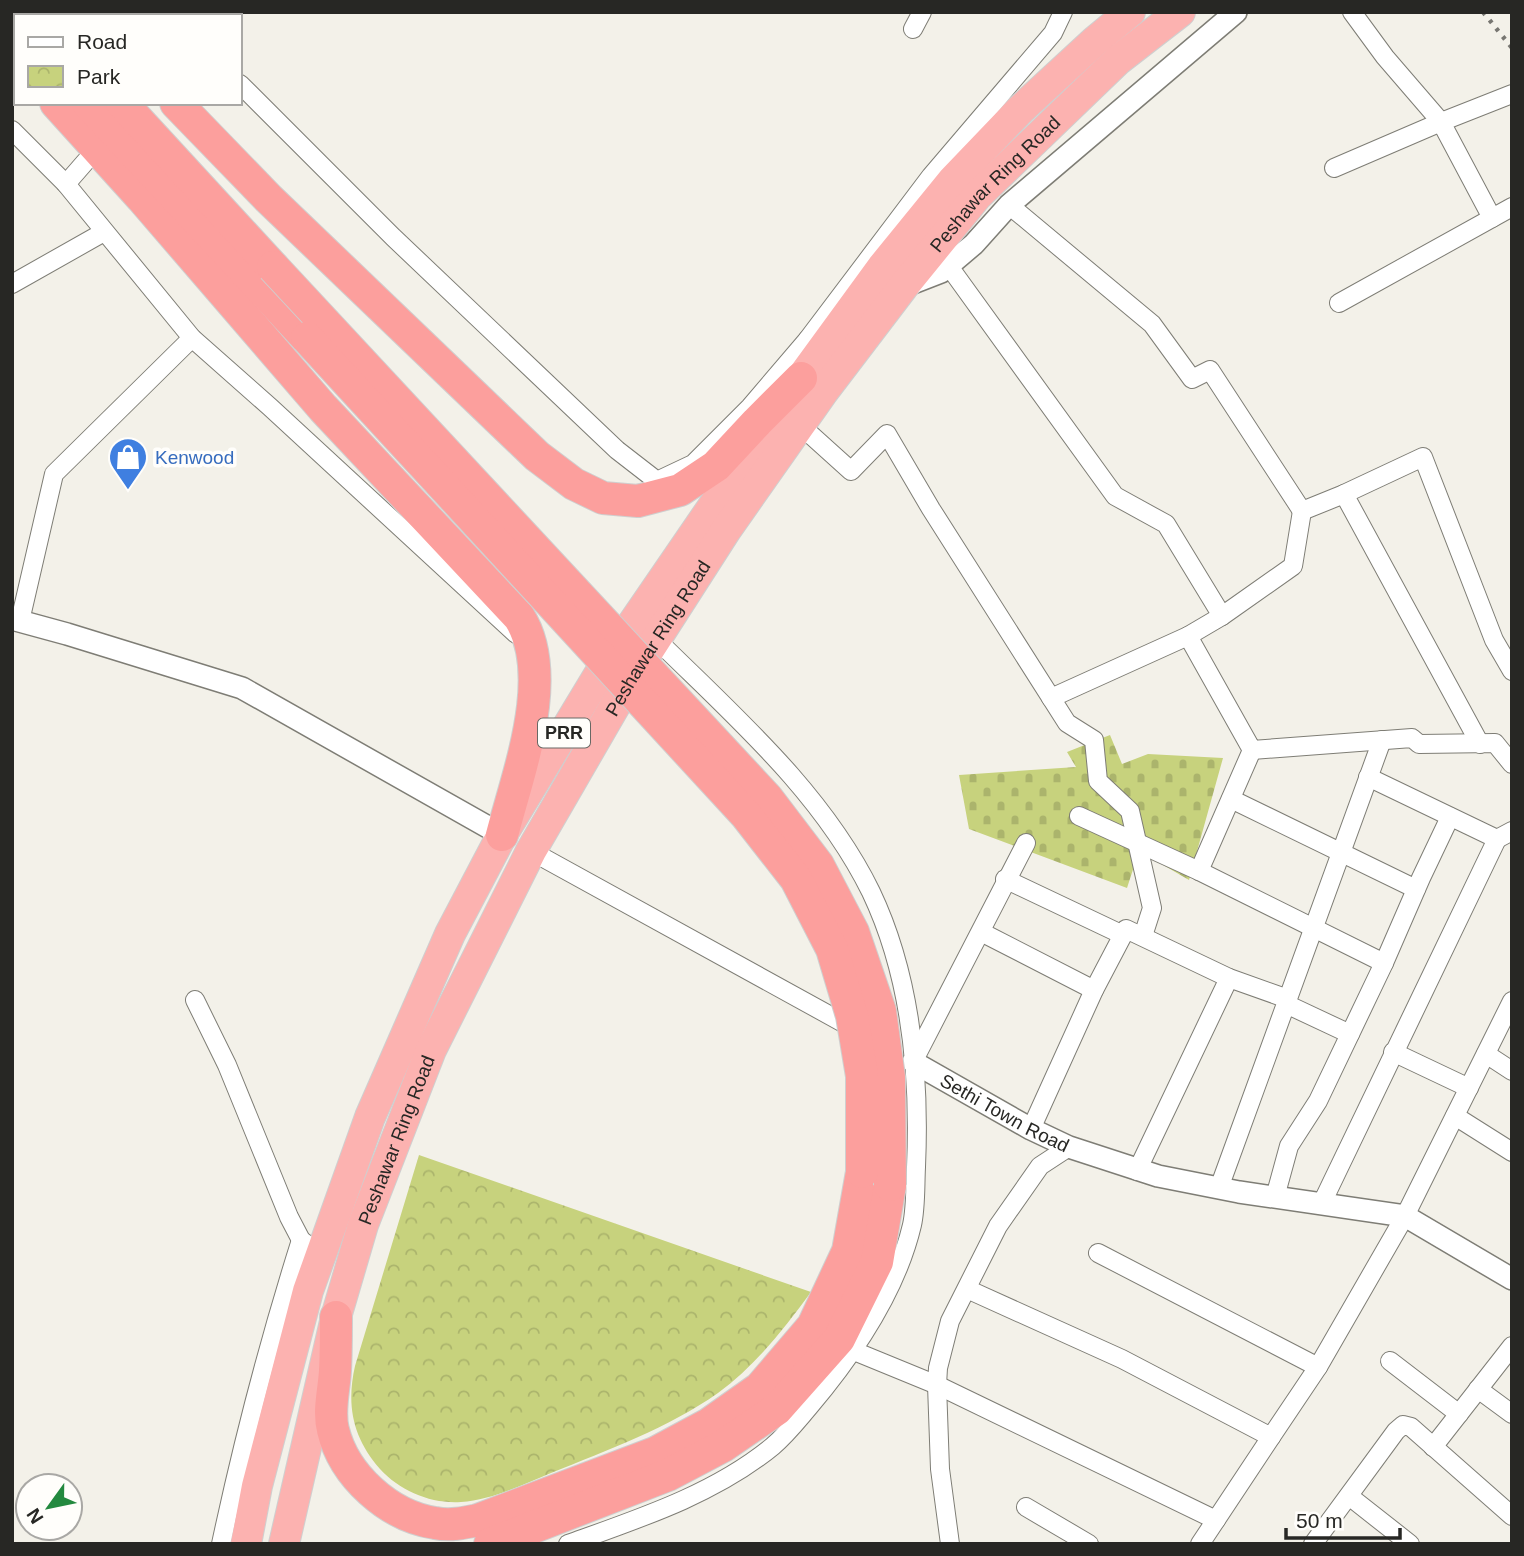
<svg xmlns="http://www.w3.org/2000/svg" width="1524" height="1556" font-family="Arial,sans-serif">
  <style>
    .cemetery { fill: url(#cemetery-stones) }
    .park { fill: url(#park-crowns) }
    .lines { fill: none; stroke-linecap: round; stroke-linejoin: round }
    .minor-casing { stroke: #7e7d75; stroke-width: 20 }
    .tertiary-casing { stroke: #7e7d75; stroke-width: 24 }
    .trunk-casing { stroke: #cfcfcf; stroke-width: 32 }
    .motorway-casing { stroke: #cfcfcf; stroke-width: 34 }
    .minor { stroke: #fff; stroke-width: 18 }
    .tertiary { stroke: #fff; stroke-width: 21 }
    .trunk { stroke: #fcb2b0; stroke-width: 30 }
    .motorway { stroke: #fc9f9d; stroke-width: 32 }
    .rail { stroke: #777671; stroke-width: 4.5; stroke-dasharray: 3.5 7; stroke-linecap: butt }
    .motorway-bridge-casing { stroke: #cfcfcf; stroke-width: 34; stroke-linecap: butt }
    .motorway-bridge { stroke: #fc9f9d; stroke-width: 32 }
    .labels { text-anchor: middle; stroke-width: 7; stroke-linejoin: round; paint-order: stroke }
    .shield { fill: #fffefb; stroke: #686864; stroke-width: 2 }
    .shield-label { font-size: 18px; font-weight: bold; fill: #272724 }
    .street-label { font-size: 19px; fill: #272724; stroke: #fffefb }
    .shop-label { font-size: 19px; fill: #366cbe; stroke: #fffefb; text-anchor: start }
  </style>
  <defs>
    <pattern id="cemetery-stones" width="16" height="16" patternUnits="userSpaceOnUse" patternTransform="scale(1.75)"><rect width="16" height="16" fill="#c7d27d"/><path d="M2 7V4a2 2 0 0 1 4 0v3zM10 15v-3a2 2 0 0 1 4 0v3z" fill="#abb46c"/></pattern>
    <pattern id="park-crowns" width="20" height="18" patternUnits="userSpaceOnUse" patternTransform="scale(1.75)"><rect width="20" height="18" fill="#c7d27d"/><path d="M2 6a3 3 0 1 1 6 0M12 15a3 3 0 1 1 6 0" fill="none" stroke="#abb46c"/></pattern>
  </defs>
  <rect width="100%" height="100%" fill="#f3f1e9"/>
  <polygon class="cemetery" points="1110,735 1122,764 1148,754 1223,758 1189,880 1139,851 1127,888 969,829 959,775 1076,767 1067,752"/>
  <path class="park" d="M419 1155 811 1292C784 1329 755 1366 718 1393 668 1428 608 1450 551 1473 522 1485 492 1500 461 1502 431 1504 400 1491 380 1469 353 1438 346 1406 355 1366Z"/>
  <g class="lines">
    <defs>
      <g id="minor">
        <polyline points="171,12 174,16"/>
        <polyline points="1352,12 1385,57 1441,122 1492,218"/>
        <polyline points="213,16 214,12"/>
        <polyline points="913,29 922,12"/>
        <polyline points="240,84 393,237 617,450 657,481 693,464 750,407 808,339 831,337"/>
        <polyline points="12,130 66,184 192,338 270,407 516,634"/>
        <polyline points="1334,168 1441,122 1512,94"/>
        <polyline points="66,184 86,161"/>
        <polyline points="1009,205 1152,324 1192,379 1210,370 1302,511 1344,494 1480,744"/>
        <polyline points="948,265 1115,496 1166,524 1222,616 1188,636"/>
        <polyline points="12,284 104,232"/>
        <polyline points="1339,303 1512,207"/>
        <polyline points="808,339 931,176 1053,33 1063,12"/>
        <polyline points="800,425 851,471 887,434 931,509 1067,723 1094,740 1098,781 1130,811 1152,908 1143,936"/>
        <polyline points="1344,494 1423,457 1494,640 1512,671"/>
        <polyline points="1222,616 1293,566 1302,511"/>
        <polyline points="20,621 54,474 192,338"/>
        <polyline points="1051,698 1188,636 1252,750 1412,738 1419,744 1495,743 1512,764"/>
        <polyline points="1368,777 1497,839 1512,831"/>
        <polyline points="1231,799 1416,889"/>
        <polyline points="1079,816 1199,871 1384,963"/>
        <polyline points="531,851 858,1031"/>
        <polyline points="1199,871 1252,750"/>
        <polyline points="1005,879 1123,935"/>
        <polyline points="981,932 1094,990"/>
        <polyline points="195,1000 227,1065 289,1217 301,1240 309,1246"/>
        <polyline points="1286,1004 1350,1034"/>
        <polyline points="1393,1052 1469,1088"/>
        <polyline points="1486,1054 1512,1071"/>
        <polyline points="913,1062 1026,843"/>
        <polyline points="1455,1116 1512,1152"/>
        <polyline points="1031,1129 1094,990 1126,929 1229,978 1288,999"/>
        <polyline points="1137,1171 1229,978"/>
        <polyline points="1219,1188 1382,740"/>
        <polyline points="1275,1197 1289,1146 1318,1101 1384,963 1421,878 1450,817"/>
        <polyline points="1321,1205 1497,839"/>
        <polyline points="1098,1253 1318,1367"/>
        <polyline points="967,1289 1122,1359 1271,1437 1318,1367 1405,1216 1512,1001"/>
        <polyline points="854,1351 937,1385 1216,1520"/>
        <polyline points="1390,1361 1459,1414"/>
        <polyline points="1478,1389 1512,1414"/>
        <polyline points="1433,1447 1512,1346"/>
        <polyline points="1349,1496 1410,1544"/>
        <polyline points="1026,1507 1089,1544"/>
        <path d="M221 1544C243 1441 269 1341 301 1240"/>
        <path d="M568 1544C638 1519 715 1494 773 1446 787 1434 797 1421 809 1407 853 1355 896 1293 912 1225 916 1207 915 1186 916 1167 920 1076 911 976 871 892 822 792 734 716 656 639"/>
        <polyline points="950,1544 940,1469 937,1385 938,1368 950,1321 998,1226 1040,1166 1069,1147"/>
        <polyline points="1200,1544 1271,1437"/>
        <polyline points="1313,1544 1396,1431 1403,1425 1411,1427 1512,1516"/>
      </g>
      <g id="tertiary">
        <polyline points="905,286 941,272 974,244 1009,205 1236,12"/>
        <polyline points="12,619 67,634 242,688 502,835"/>
        <path id="s1" d="M913 1062 1031 1129 1069 1147 1158 1176 1239 1192 1405 1216 1512 1279"/>
      </g>
      <g id="trunk">
        <polyline points="246,1544 257,1486 308,1291 370,1117 450,934 502,835 609,658 801,378 882,267 952,181 1020,110 1095,41 1130,12"/>
        <path id="s2" d="M284 1544 336 1317 363 1225 431 1050 531 851 631 678 726 530 823 392 903 287 977 196 1118 60 1180 12"/>
      </g>
      <g id="motorway">
        <polyline points="38,12 41,16"/>
        <polyline points="85,12 89,16"/>
        <polyline points="12,22 16,26"/>
        <polyline points="12,55 16,59"/>
        <path d="M56 103 142 198 323 408 519 617C556 675 518 773 502 835"/>
        <polyline points="88,103 307,338"/>
        <polyline points="122,103 273,267"/>
        <polyline points="176,103 268,198 537,456 574,484 603,498 638,501 680,490 716,466 757,422 801,378"/>
        <path d="M336 1317C336 1335 336 1353 335 1371 334 1390 328 1411 333 1430 344 1476 389 1516 435 1523 450 1526 464 1523 478 1520L655 1453 709 1424 760 1388 813 1326 848 1251 862 1172"/>
        <polyline points="490,1544 668,1475 723,1446 777,1409 839,1339 877,1262 890,1185"/>
      </g>
    </defs>
    <use href="#minor" class="minor-casing"/>
    <use href="#tertiary" class="tertiary-casing"/>
    <use href="#trunk" class="trunk-casing"/>
    <use href="#motorway" class="motorway-casing"/>
    <use href="#minor" class="minor"/>
    <use href="#tertiary" class="tertiary"/>
    <use href="#trunk" class="trunk"/>
    <use href="#motorway" class="motorway"/>
    <polyline class="rail" points="1483,12 1512,48"/>
    <defs>
      <g id="motorway-bridge">
        <polyline points="273,267 767,798 818,865 853,932 880,1011 889,1077 890,1185"/>
        <polyline points="307,338 746,815 796,879 832,949 852,1016 862,1076 862,1172"/>
      </g>
    </defs>
    <use href="#motorway-bridge" class="motorway-bridge-casing"/>
    <use href="#motorway-bridge" class="motorway-bridge"/>
  </g>
  <defs>
    <symbol id="shop-pin" viewBox="-11 -11 22 30"><path d="M0 17L-7.5 6A9.5 9.5 0 1 1 7.5 6Z" fill="#3f7fe0" stroke="#fffefb"/><path d="M-5-2.5h2.3a2.7 3.5 0 0 1 5.4 0H5L5.5 6h-11ZM-1.5-2.5h3a1.5 2.3 0 0 0-3 0Z" fill="#fff"/></symbol>
  </defs>
  <g fill-rule="evenodd">
    <use href="#shop-pin" x="106" y="435" width="44" height="60"/>
  </g>
  <g class="labels">
    <rect class="shield" x="538" y="718.5" width="52" height="29" rx="5"/>
    <g class="shield-label">
      <text x="564" y="739">PRR</text>
    </g>
    <g class="street-label">
      <text dy="7" stroke="none"><textPath href="#s2" startOffset="1554">Peshawar Ring Road</textPath></text>
      <text dy="7" stroke="none"><textPath href="#s2" startOffset="987">Peshawar Ring Road</textPath></text>
      <text dy="7" stroke="none"><textPath href="#s1" startOffset="105">Sethi Town Road</textPath></text>
      <text dy="7" stroke="none"><textPath href="#s2" startOffset="420">Peshawar Ring Road</textPath></text>
    </g>
    <g class="shop-label">
      <text x="155" y="464">Kenwood</text>
    </g>
  </g>
  <rect width="1524" height="1556" fill="none" stroke="#272724" stroke-width="28"/>
  <rect x="14" y="14" width="228" height="91" fill="#fffefb" stroke="#a9a8a5" stroke-width="2"/>
  <rect x="28" y="37" width="35" height="10" fill="#ffffff" stroke="#a9a8a5" stroke-width="2"/>
  <text x="77" y="49" font-size="21" fill="#272724">Road</text>
  <rect x="28" y="66" width="35" height="21" fill="url(#park-crowns)" stroke="#a9a8a5" stroke-width="2"/>
  <text x="77" y="84" font-size="21" fill="#272724">Park</text>
  <g transform="translate(49 1507) rotate(237)"><circle r="33" fill="#fffefb" stroke="#a9a8a5" stroke-width="2"/>
  <path d="M0-5L12 26L0 18L-12 26Z" fill="#23893f"/>
  <text y="-10" font-size="19" font-weight="bold" text-anchor="middle" fill="#272724">N</text>
  </g>
  <path d="M1286 1528v10h114v-10" fill="none" stroke="#272724" stroke-width="3.5"/>
  <text x="1296" y="1528" font-size="21" fill="#272724" stroke="#fffefb" stroke-width="5" paint-order="stroke">50 m</text>
</svg>
